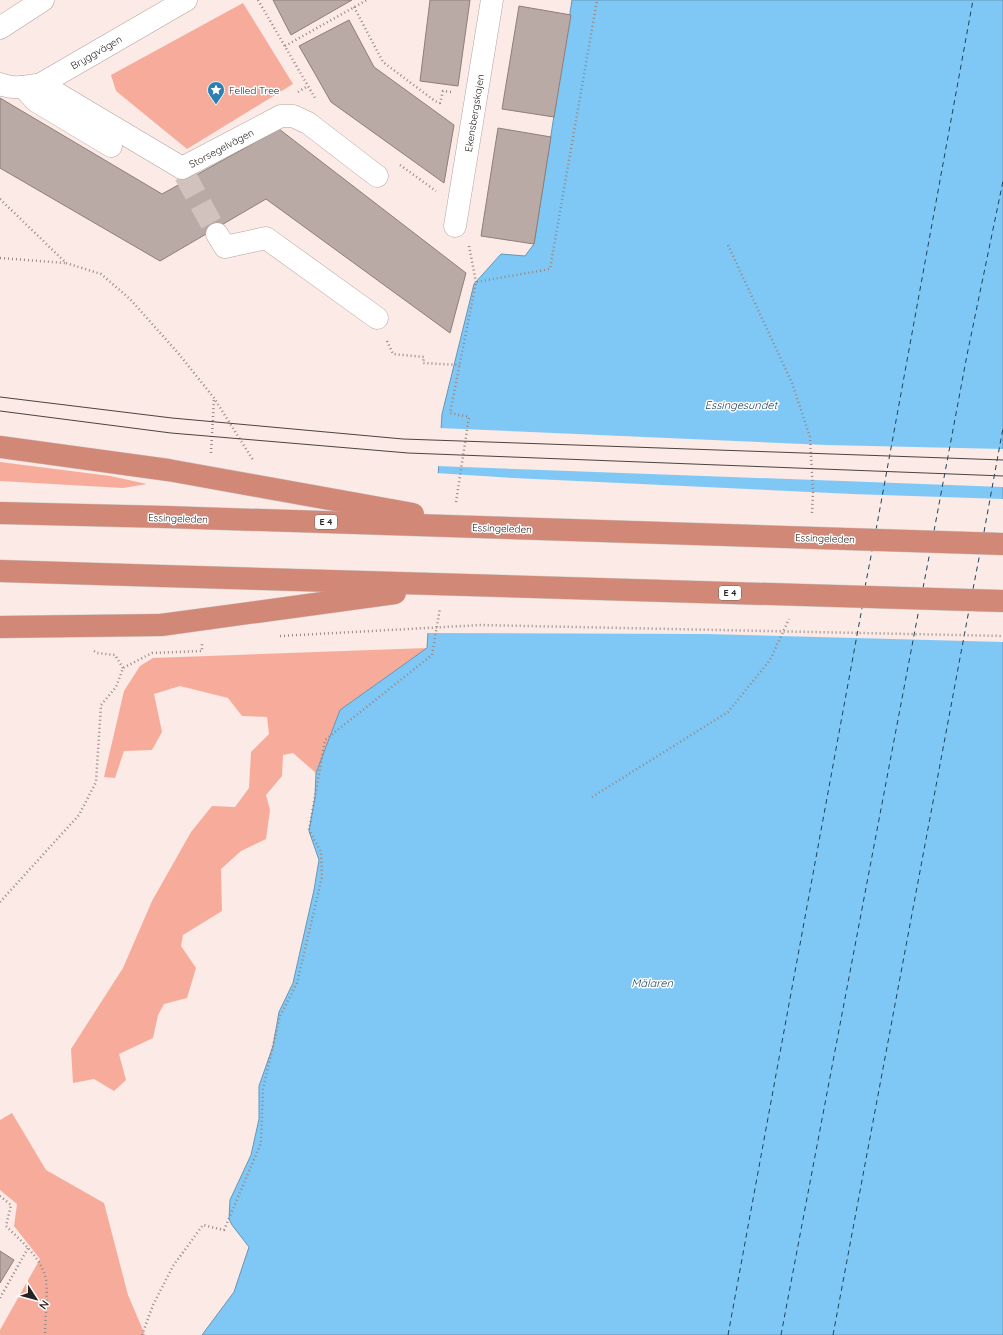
<svg xmlns="http://www.w3.org/2000/svg" width="1003" height="1335" font-family="Quicksand,sans-serif">
  <style>
    .green { fill: #f7ac9b }
    .water { fill: #7fc8f6; stroke: #6596b6 }
    .pier { fill: #fbeae6 }
    .lines { fill: none; stroke-linecap: round; stroke-linejoin: round }
    .ferry { stroke: #1c445c; stroke-width: 1; stroke-dasharray: 5 4; stroke-linecap: butt }
    .building { fill: #baaaa6; stroke: #8d7e7b }
    .minor-tunnel { stroke: #d1c2be; stroke-width: 22; stroke-dasharray: 22 11; stroke-linecap: butt }
    .minor-casing { stroke: #b2a29f; stroke-width: 23 }
    .highway-casing { stroke: #d0cece; stroke-width: 23 }
    .path { stroke: #948885; stroke-width: 2.5; stroke-dasharray: 1 3; stroke-linecap: butt }
    .minor { stroke: #fff; stroke-width: 22 }
    .highway { stroke: #d28877; stroke-width: 22 }
    .tram { stroke: #4b4341; stroke-width: 1 }
    .highway-bridge-casing { stroke: #d0cece; stroke-width: 23; stroke-linecap: butt }
    .path-bridge { stroke: #948885; stroke-width: 2.5; stroke-dasharray: 1 3; stroke-linecap: butt }
    .highway-bridge { stroke: #d28877; stroke-width: 22 }
    .labels { text-anchor: middle; stroke-width: 3; stroke-linejoin: round; paint-order: stroke }
    .shield { fill: #fff; stroke: #686463; stroke-width: 1 }
    .shield-label { font-size: 9px; font-weight: bold; fill: #282220 }
    .street-label { font-size: 10px; fill: #282220; stroke: #fff }
    .poi-label { font-size: 10px; fill: #282220; stroke: #fff; text-anchor: start }
    .water-label { font-size: 11px; font-style: italic; fill: #1c445c; stroke: #fff }
  </style>
  <rect width="100%" height="100%" fill="#fbeae6"/>
  <g class="green">
    <polygon points="243,3 293,84 187,149 116,91 111,75"/>
    <polygon points="0,462 110,476 147,484 123,488 0,481"/>
    <polygon points="427,648 340,710 316,773 293,753 283,755 282,776 266,795 270,810 266,839 241,851 221,869 222,911 183,935 181,946 196,968 187,998 164,1004 158,1015 153,1038 119,1054 126,1080 114,1091 94,1079 73,1083 71,1049 123,968 152,901 191,832 212,806 235,807 249,788 251,752 269,734 267,717 242,716 228,698 180,686 154,694 162,732 152,750 124,751 115,778 104,777 124,691 140,666 153,658"/>
    <polygon points="12,1113 46,1170 104,1203 128,1295 145,1335 0,1335 0,1330 40,1259 14,1226 17,1204 0,1190 0,1120"/>
  </g>
  <polygon class="water" points="572,0 1003,0 1003,1335 202,1335 234,1292 249,1247 232,1225 229,1219 230,1200 251,1155 259,1119 259,1086 273,1046 279,1012 293,983 314,890 319,860 309,831 315,797 316,773 340,710 427,648 442,414 474,284 501,254 525,256 534,244"/>
  <g class="pier">
    <polygon points="439,428 827,445 1003,449 1003,487 436,466"/>
    <polygon points="436,473 513,478 852,494 1003,499 1003,642 707,634 426,633"/>
  </g>
  <g class="lines">
    <g class="ferry">
      <polyline points="876,530 973,0"/>
      <polyline points="934,531 967,355 1003,181"/>
      <polyline points="984,532 1003,428"/>
      <polyline points="865,587 872,551"/>
      <polyline points="923,588 930,552"/>
      <polyline points="973,589 980,553"/>
      <polyline points="728,1335 862,608"/>
      <polyline points="781,1335 919,609"/>
      <polyline points="833,1335 969,610"/>
    </g>
  </g>
  <g class="building">
    <polygon points="273,0 352,0 291,35"/>
    <polygon points="430,0 470,0 458,86 420,81"/>
    <polygon points="519,6 571,15 554,117 502,109"/>
    <polygon points="349,20 374,67 454,125 444,183 331,102 314,72 299,46"/>
    <polygon points="0,98 162,194 279,129 466,273 450,333 266,199 160,261 0,168"/>
    <polygon points="498,128 551,137 534,244 481,236"/>
    <polygon points="0,1251 14,1260 0,1283"/>
  </g>
  <g class="lines">
    <polyline class="minor-tunnel" points="185,175 217,234"/>
    <defs>
      <g id="minor">
        <polyline points="0,28 43,0"/>
        <path d="M0 84C13 90 28 86 41 84L186 0"/>
        <polyline points="41,84 182,168 281,116 293,116 308,123 377,176"/>
        <polyline points="23,87 36,101 111,146"/>
        <polyline points="455,226 492,0"/>
        <polyline points="217,234 225,247 266,238 377,318"/>
      </g>
      <g id="highway">
        <polyline points="0,447 168,470"/>
        <polyline points="0,513 166,517"/>
        <polyline points="0,571 163,576"/>
        <polyline points="0,627 161,625"/>
      </g>
    </defs>
    <use href="#minor" class="minor-casing"/>
    <use href="#highway" class="highway-casing"/>
    <g class="path">
      <polyline points="258,0 315,98"/>
      <polyline points="354,7 383,62 435,101 440,103 443,91 452,92"/>
      <polyline points="285,46 367,0"/>
      <polyline points="298,92 308,86"/>
      <polyline points="400,165 436,191"/>
      <polyline points="0,199 66,263 101,274 130,299 178,353 214,398 253,460"/>
      <polyline points="728,245 792,383 810,437 813,492 812,513"/>
      <polyline points="469,246 476,282"/>
      <polyline points="0,258 65,263"/>
      <polyline points="387,341 393,354 424,357 423,363 460,365"/>
      <polyline points="211,453 214,398"/>
      <polyline points="456,502 469,417 450,413 476,282 550,269 597,0"/>
      <polyline points="94,651 97,653 115,655 123,668"/>
      <polyline points="592,797 728,712 770,660 789,619"/>
      <polyline points="0,902 79,815 96,782 101,705 116,687 123,668 152,653 202,651 202,643"/>
      <path d="M0 1196 11 1205 6 1226C21 1241 42 1258 46 1280 48 1296 45 1318 45 1335"/>
      <polyline points="0,1298 28,1248"/>
      <polyline points="142,1335 153,1305 173,1266 203,1225 224,1230 261,1143 263,1089 280,1016 297,983 322,877 321,852 309,830 325,740 432,655 440,608"/>
    </g>
    <use href="#minor" class="minor"/>
    <use href="#highway" class="highway"/>
    <g class="tram">
      <polyline points="0,397 172,418 403,439 1003,460"/>
      <polyline points="0,411 171,433 408,453 1003,476"/>
    </g>
    <defs>
      <g id="highway-bridge">
        <polyline points="168,470 413,514"/>
        <polyline points="166,517 1003,544"/>
        <polyline points="163,576 1003,601"/>
        <polyline points="161,625 395,593"/>
      </g>
    </defs>
    <use href="#highway-bridge" class="highway-bridge-casing"/>
    <polyline class="path-bridge" points="280,636 481,625 1003,636"/>
    <use href="#highway-bridge" class="highway-bridge"/>
  </g>
  <defs>
    <symbol id="sight-pin" viewBox="-11 -11 22 30"><path d="M0 17L-7.5 6A9.5 9.5 0 1 1 7.5 6Z" fill="#2a80af" stroke="#fff"/><path d="M0-6L1.8-2.2L6-1.7L2.9 1.2L3.7 5.4L0 3.3L-3.7 5.4L-2.9 1.2L-6-1.7L-1.8-2.2Z" fill="#fff"/></symbol>
  </defs>
  <g fill-rule="evenodd">
    <use href="#sight-pin" x="206" y="80" width="20" height="27"/>
  </g>
  <g class="labels">
    <g class="shield">
      <rect x="315" y="515" width="22" height="14" rx="3"/>
      <rect x="719" y="586" width="22" height="14" rx="3"/>
    </g>
    <g class="shield-label">
      <text x="326" y="525">E 4</text>
      <text x="730" y="596">E 4</text>
    </g>
    <g class="street-label">
      <text transform="translate(96 52) rotate(-30)" y="4">Bryggvägen</text>
      <text transform="translate(474 113) rotate(-81)" y="4">Ekensbergskajen</text>
      <text transform="translate(221 148) rotate(-28)" y="4">Storsegelvägen</text>
      <text transform="translate(178 518) rotate(2)" y="4">Essingeleden</text>
      <text transform="translate(502 528) rotate(2)" y="4">Essingeleden</text>
      <text transform="translate(825 538) rotate(2)" y="4">Essingeleden</text>
    </g>
    <g class="poi-label">
      <text x="229" y="94">Felled Tree</text>
    </g>
    <g class="water-label">
      <text x="741" y="409">Essingesundet</text>
      <text x="652" y="987">Mälaren</text>
    </g>
  </g>
  <g transform="translate(36 1299) rotate(126)" stroke="#ffffff" stroke-width="3" paint-order="stroke">
  <path d="M0-3L7 15L0 10L-7 15Z" fill="#282220"/>
  <text y="-6" font-size="11" font-weight="bold" text-anchor="middle" fill="#282220">N</text>
  </g>
</svg>
